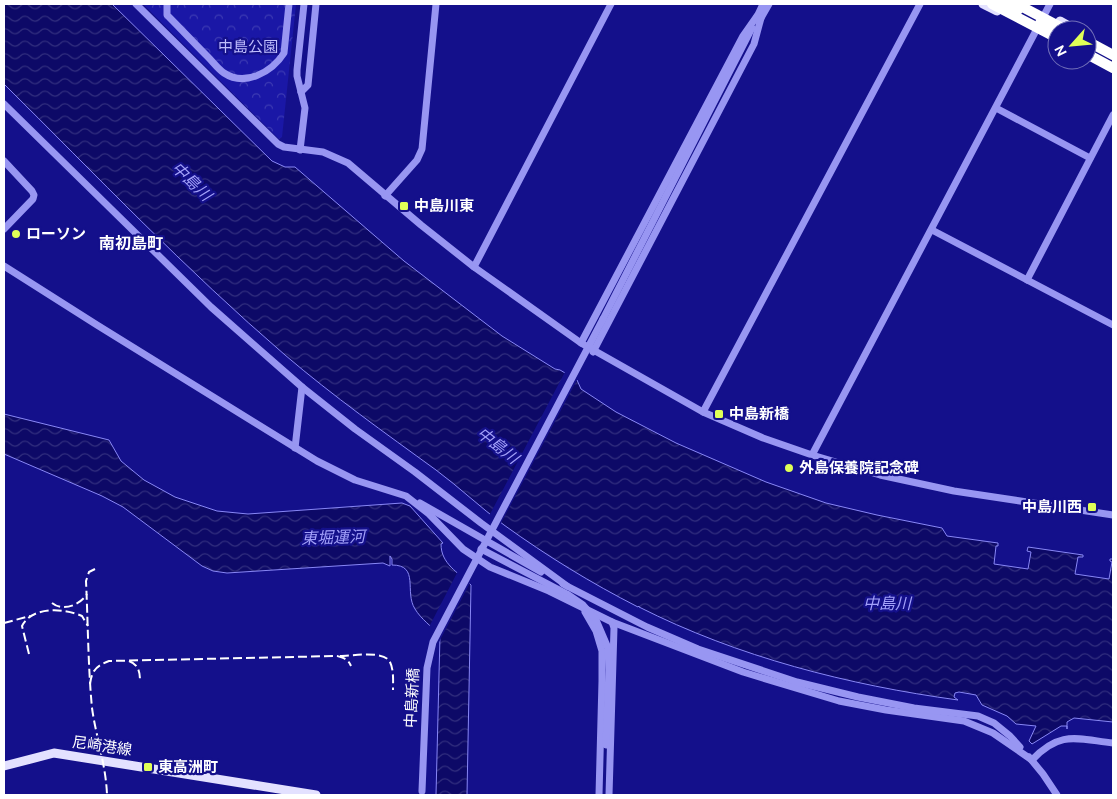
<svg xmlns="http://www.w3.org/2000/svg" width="1117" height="799" font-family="Ubuntu,'Noto Sans JP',sans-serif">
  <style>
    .forest { fill: url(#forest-crowns) }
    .water { fill: url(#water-waves); stroke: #8887f6 }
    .pier { fill: #14108b }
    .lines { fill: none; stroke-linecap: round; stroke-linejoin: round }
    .minor { stroke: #9896f2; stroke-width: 7 }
    .major { stroke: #e3e1ff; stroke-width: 9 }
    .highway { stroke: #fff; stroke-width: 10 }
    .rail { stroke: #fff; stroke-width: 2; stroke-dasharray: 9 4; stroke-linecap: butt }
    .minor-bridge { stroke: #9896f2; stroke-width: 7 }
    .highway-bridge { stroke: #fff; stroke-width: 10 }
    .poi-dot { fill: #e0ff57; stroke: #14108b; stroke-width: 2 }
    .labels { text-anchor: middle; stroke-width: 4.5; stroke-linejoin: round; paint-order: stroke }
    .park-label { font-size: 15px; fill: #bebdfd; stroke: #14108b }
    .poi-label { font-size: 15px; font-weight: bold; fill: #fff; stroke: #14108b; text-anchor: start }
    .street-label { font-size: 15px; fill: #fff; stroke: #14108b }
    .water-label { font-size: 16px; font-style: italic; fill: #a3a1fa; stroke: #14108b }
    .neighbourhood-label { font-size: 16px; font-weight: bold; fill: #fff; stroke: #14108b }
  </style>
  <defs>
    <pattern id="forest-crowns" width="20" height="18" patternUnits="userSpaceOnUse" patternTransform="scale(1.25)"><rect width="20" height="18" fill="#1a17a6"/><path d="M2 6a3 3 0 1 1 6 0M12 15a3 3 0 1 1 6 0" fill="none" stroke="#3c3ab3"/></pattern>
    <pattern id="water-waves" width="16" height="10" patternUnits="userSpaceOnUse" patternTransform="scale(1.25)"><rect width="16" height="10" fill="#0d0967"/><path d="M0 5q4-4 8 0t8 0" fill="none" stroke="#312e7e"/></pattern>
  </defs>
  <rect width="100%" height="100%" fill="#14108b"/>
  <polygon class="forest" points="143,4 296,4 282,137 279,139"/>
  <g class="water">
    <path d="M4 4H112L272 161 285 167H295L404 261 502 336 555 369 560 370 577 380 581 389 616 412 676 443 766 482 826 503 877 515 942 528 947 536 998 543V546H996L994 564 1028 569 1031 552 1027 551 1028 547 1083 555V557H1078L1075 574 1109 579 1112 562 1110 561V559H1113V722L1074 718 1067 722V729V726H1061L1032 744 1029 741 1036 726 1016 724 1007 716 982 705 976 695 959 692 955 693 954 697 958 700C848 685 738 657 639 607V606L638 607C591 583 547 556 504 525 481 508 459 487 436 470 385 433 333 396 285 355 186 270 96 175 4 84Z"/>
    <path d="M4 414 109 440 121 461 144 480 175 497 217 511 248 514 402 503 410 506 443 543 441 544C441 564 458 572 471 585L467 795H436L440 635C432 627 421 619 415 609 404 592 420 565 392 565V559L390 556V566L383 563 227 573 213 571 202 566 123 507 102 496 4 454Z"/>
  </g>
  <g class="pier">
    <polygon points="566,370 578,378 500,525 489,516"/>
    <polygon points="459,569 471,581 438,644 437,634 429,627"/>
  </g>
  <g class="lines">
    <g class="minor">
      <polyline points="136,4 278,144 284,147 323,152 348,163 421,225 474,267 581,343 703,412 763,438 812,455 880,475 954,491 1113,515"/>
      <path d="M167 4V15C181 29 194 43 208 57 213 62 218 69 224 73 245 87 272 72 284 53L289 4"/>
      <polyline points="761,18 769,4"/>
      <polyline points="756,19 763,4"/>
      <polyline points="301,92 308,85 316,4"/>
      <polyline points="4,104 211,307 302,387 355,429 415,472 481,523 567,586"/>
      <polyline points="996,108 1090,158"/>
      <polyline points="300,150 305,108 297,76 297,70 304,4"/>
      <polyline points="4,161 32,191 34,195 33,199 4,229"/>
      <polyline points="385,196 417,160 422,149 436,4"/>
      <polyline points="932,230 1113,325"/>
      <polyline points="4,266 97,325 317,461 355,480 406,496 429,514 463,549 490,567 549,591 612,622 743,672 839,701 886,710 964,721 993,733 1032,760"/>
      <polyline points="474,267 611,4"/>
      <polyline points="1027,280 1113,115"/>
      <polyline points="603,319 752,28"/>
      <polyline points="581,343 743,36 757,16"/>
      <polyline points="593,352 754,44 761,18"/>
      <polyline points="703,412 920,4"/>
      <polyline points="295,448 302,387"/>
      <polyline points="812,455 1050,4"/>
      <polyline points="420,503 541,572"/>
      <polyline points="563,584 647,627 698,649 797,682 858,697 914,708 978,716 994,723 1010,736 1020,747"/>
      <polyline points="585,612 596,631 602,651 602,681 599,795"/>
      <polyline points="1029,757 1043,774 1057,795"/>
      <path d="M1032 760C1060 730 1077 739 1113 743"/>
      <polyline points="609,795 614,628 612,622"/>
    </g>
    <g class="major">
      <polyline points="983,4 997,11"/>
      <polyline points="1060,21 1076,30"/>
      <polyline points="4,766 54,753 316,795"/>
    </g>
    <g class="highway">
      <polyline points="1006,4 1018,10"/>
      <polyline points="1040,23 1057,32"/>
      <polyline points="1087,41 1113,55"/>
      <polyline points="1087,54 1113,68"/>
    </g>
    <g class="rail">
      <path d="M95 569 89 572 86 581C88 623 88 666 92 708 96 737 106 765 107 795"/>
      <path d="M52 603C63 612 80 605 87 594"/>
      <polyline points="4,623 30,616"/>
      <path d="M29 654 22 626C32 606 64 608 82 616L88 626"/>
      <path d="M340 656C352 656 384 650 390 662 394 670 393 682 393 690"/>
      <path d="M129 661C139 665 140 672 140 682"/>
      <path d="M90 684C92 670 96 666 109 661L337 656C344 658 348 659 351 666"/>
    </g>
    <g class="minor-bridge">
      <polyline points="481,549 567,594 583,605 596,620 608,648 609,670 606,745"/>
      <polyline points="422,791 427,668 433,642 603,319"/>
    </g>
    <g class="highway-bridge">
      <polyline points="992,4 1057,38"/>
      <polyline points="1017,4 1066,30"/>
    </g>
  </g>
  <g class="poi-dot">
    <rect x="399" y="201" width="10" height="10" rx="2.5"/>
    <circle cx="16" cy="234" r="5"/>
    <rect x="714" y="409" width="10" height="10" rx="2.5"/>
    <circle cx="789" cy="468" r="5"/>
    <rect x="1087" y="502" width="10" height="10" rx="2.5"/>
    <rect x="143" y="762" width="10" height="10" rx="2.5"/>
  </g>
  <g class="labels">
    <g class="park-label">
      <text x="248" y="52">中島公園</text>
    </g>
    <g class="poi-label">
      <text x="414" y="211">中島川東</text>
      <text x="26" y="239">ローソン</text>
      <text x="729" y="419">中島新橋</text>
      <text x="799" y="473">外島保養院記念碑</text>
      <text x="1082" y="512" text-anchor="end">中島川西</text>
      <text x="158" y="772">東高洲町</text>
    </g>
    <g class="street-label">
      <text transform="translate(412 698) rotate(-87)" y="5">中島新橋</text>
      <text transform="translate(102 746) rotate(8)" y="5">尼崎港線</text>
    </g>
    <g class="water-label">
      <text transform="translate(192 181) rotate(44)" y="6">中島川</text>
      <text transform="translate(498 445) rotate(38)" y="6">中島川</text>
      <text transform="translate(333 537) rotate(-2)" y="6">東堀運河</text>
      <text x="887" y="609">中島川</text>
    </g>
    <g class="neighbourhood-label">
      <text x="131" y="249">南初島町</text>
    </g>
  </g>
  <rect width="1117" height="799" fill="none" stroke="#ffffff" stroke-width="10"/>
  <g transform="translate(1072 45) rotate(243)"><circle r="24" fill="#14108b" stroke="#7270b9"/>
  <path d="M0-4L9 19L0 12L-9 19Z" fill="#e0ff57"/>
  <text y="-8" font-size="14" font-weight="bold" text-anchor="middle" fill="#ffffff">N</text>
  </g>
</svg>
